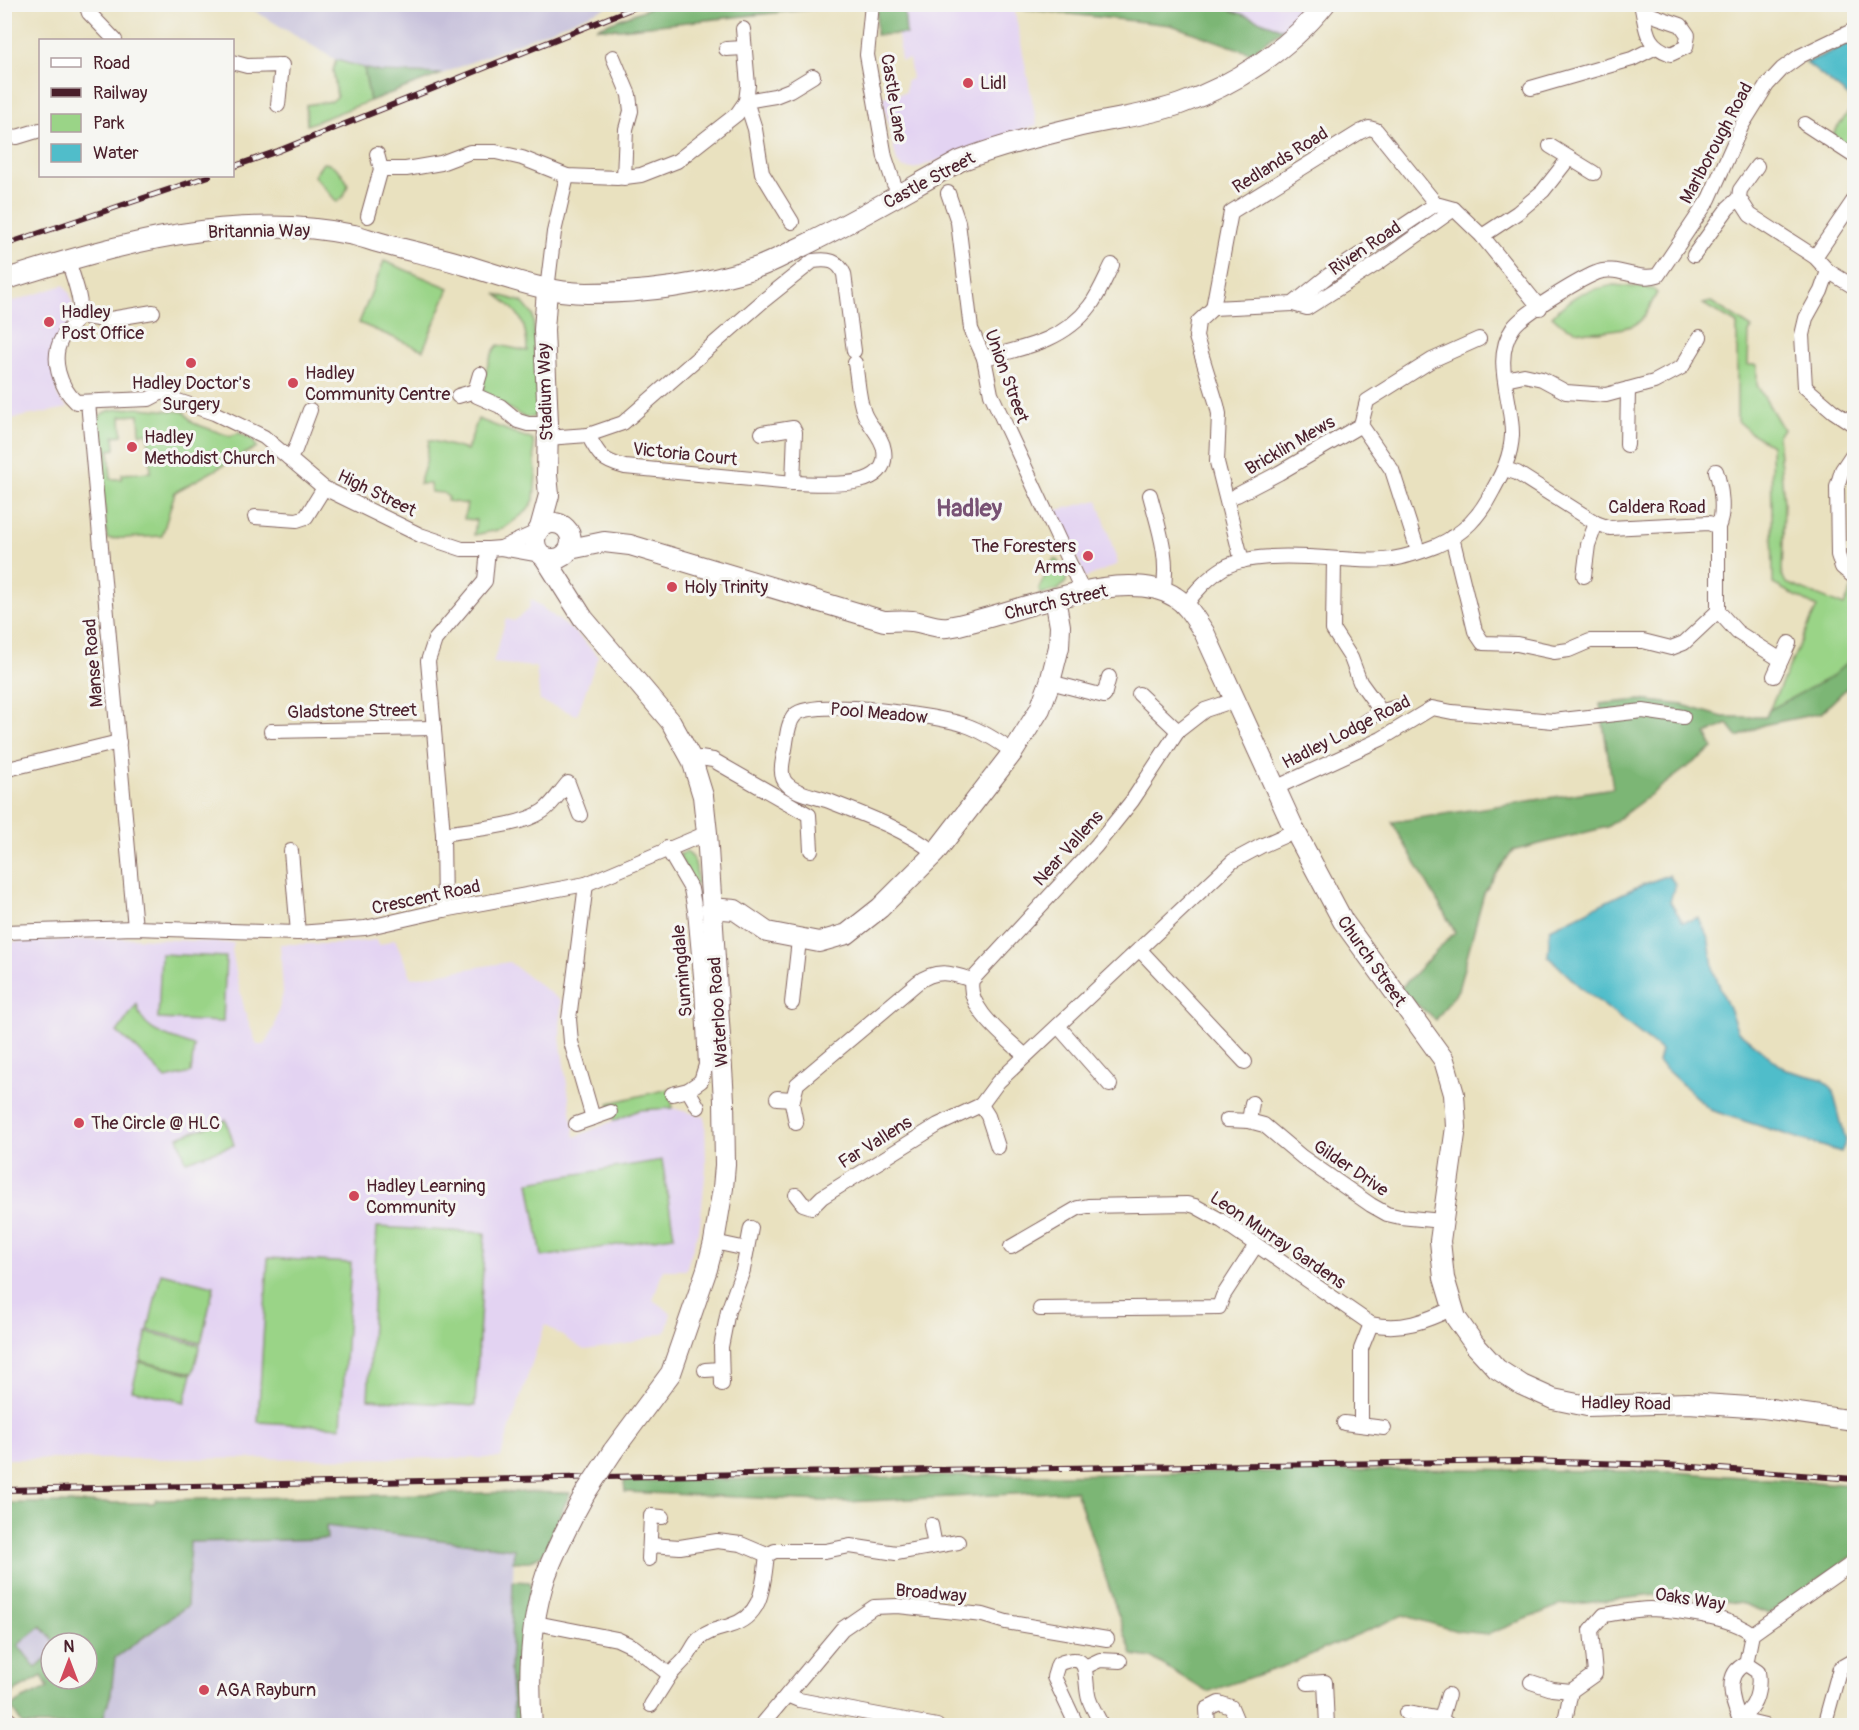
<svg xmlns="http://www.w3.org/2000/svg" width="1859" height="1730" font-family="Pangolin,sans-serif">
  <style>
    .built { fill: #e3d3f2 }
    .industrial { fill: #c6c0da }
    .green { fill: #9ad487; stroke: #727a59; stroke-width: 1.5; fill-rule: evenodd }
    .forest { fill: #7bb674; stroke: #626a50; stroke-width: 1.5; fill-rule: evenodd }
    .water { fill: #50bdca; stroke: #4d6e7a; stroke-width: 1.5 }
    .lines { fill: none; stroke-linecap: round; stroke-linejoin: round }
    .street-casing { stroke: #82635f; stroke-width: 16 }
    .secondary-casing { stroke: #82635f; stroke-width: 22 }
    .street { stroke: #fff; stroke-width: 14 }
    .secondary { stroke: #fff; stroke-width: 20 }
    .rail-casing { stroke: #4a1f2b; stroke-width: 6 }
    .rail { stroke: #f6f6f2; stroke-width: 4; stroke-dasharray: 11; stroke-linecap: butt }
    .secondary-bridge-casing { stroke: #82635f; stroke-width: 22; stroke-linecap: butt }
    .secondary-bridge { stroke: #fff; stroke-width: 20 }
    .poi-dot { fill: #d1495b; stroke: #f6f6f2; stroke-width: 2 }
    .labels { text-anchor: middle; stroke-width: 6; stroke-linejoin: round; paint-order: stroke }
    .poi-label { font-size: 18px; fill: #4a1f2b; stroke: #f6f6f2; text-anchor: start }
    .street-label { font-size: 18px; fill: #4a1f2b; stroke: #f6f6f2 }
    .district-label { font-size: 24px; font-weight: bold; fill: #785274; stroke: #f6f6f2 }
  </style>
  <rect width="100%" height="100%" fill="#f6f6f2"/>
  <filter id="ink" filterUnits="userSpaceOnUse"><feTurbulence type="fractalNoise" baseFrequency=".0167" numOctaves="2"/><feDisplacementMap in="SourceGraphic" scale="12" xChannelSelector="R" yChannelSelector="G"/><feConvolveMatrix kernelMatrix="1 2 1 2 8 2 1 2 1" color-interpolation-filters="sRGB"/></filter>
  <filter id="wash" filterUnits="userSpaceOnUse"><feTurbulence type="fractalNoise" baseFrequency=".008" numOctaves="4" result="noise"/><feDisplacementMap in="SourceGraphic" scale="24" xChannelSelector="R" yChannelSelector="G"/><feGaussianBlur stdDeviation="1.35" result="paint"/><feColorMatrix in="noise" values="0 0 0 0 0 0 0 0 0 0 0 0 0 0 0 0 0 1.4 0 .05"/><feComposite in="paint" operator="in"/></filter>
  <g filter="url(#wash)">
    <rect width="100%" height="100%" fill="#e9e1bf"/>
    <g class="built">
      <polygon points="904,5 985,5 1014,7 1037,125 914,169 904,168 897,162 882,97 906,92 906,81 912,79 909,59 901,61 898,35 906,34"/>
      <polygon points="1217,5 1309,5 1283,29"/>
      <polygon points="64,285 70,294 74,309 70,321 50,357 58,397 68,408 5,420 5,304"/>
      <polygon points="1098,500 1118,564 1085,578 1073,546 1053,511"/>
      <polygon points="531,599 577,634 598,656 577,715 540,701 536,667 493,663 506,619 514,621 529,609"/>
      <polygon points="134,938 234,943 232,950 238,982 245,1012 257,1045 264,1045 274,1028 283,993 280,944 339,944 375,940 380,945 395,939 412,978 509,962 561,1001 560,1038 575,1137 639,1110 669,1107 705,1117 706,1167 700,1225 686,1270 663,1270 653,1300 671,1313 666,1332 626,1344 584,1350 545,1325 500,1458 5,1459 4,942"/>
    </g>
    <g class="industrial">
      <polygon points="245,5 612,5 442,74 380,72 336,60"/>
      <polygon points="326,1526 514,1549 510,1672 515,1725 73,1725 135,1543 326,1539"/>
      <polygon points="41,1626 55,1643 51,1643 51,1655 36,1668 18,1645"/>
    </g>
    <g class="green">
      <polygon points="336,60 364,68 370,101 307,125 306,105 332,101 337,97 333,70"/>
      <polygon points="1850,110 1854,113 1854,154 1830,138"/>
      <path d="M323 163C335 163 344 174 348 185L344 196 337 202 314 176Z"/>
      <polygon points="384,261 449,288 423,350 359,323"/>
      <path d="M1614 285 1653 289 1657 293C1651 303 1646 318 1636 324 1631 327 1623 328 1618 329 1593 334 1570 335 1552 316 1577 292 1581 292 1614 285Z"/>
      <path d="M496 294 522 302 533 315 538 409 534 417 525 418 484 393C482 380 489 355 498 345L527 351C527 321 519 312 496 294Z"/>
      <polygon points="1711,302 1752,328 1749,332 1748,365 1757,365 1757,385 1783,429 1778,435 1784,503 1782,575 1786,583 1844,606 1853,586 1854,586 1854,681 1821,713 1766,717 1817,607 1773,584 1771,445 1751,433 1737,421 1737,324 1703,304"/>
      <path d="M140 408 184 412 193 423 229 436 239 433 252 439 257 447 175 492 162 536 107 539 97 420C102 407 127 409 140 408ZM139 415 140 434 148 433 151 472 122 474V479H111L109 450 115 449 114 436 122 435 121 416Z"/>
      <polygon points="478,419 533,440 536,474 534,500 527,511 503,529 474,535 476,520 464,519 467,504 447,501 448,497 443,493 431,492 430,484 419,484 426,463 429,440 467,450"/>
      <polygon points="1054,559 1058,561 1062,574 1066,575 1066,582 1058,590 1040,594 1039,588"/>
      <path d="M686 852C698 858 696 872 697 884L694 885 679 855Z"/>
      <polygon points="161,954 226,957 223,1022 158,1019"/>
      <path d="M137 1004C140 1033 171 1037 194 1046L191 1073 166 1079 137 1049 117 1032Z"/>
      <polygon points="669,1089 673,1108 639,1110 614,1121 609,1103"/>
      <polygon points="226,1120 234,1145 186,1161 178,1137"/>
      <polygon points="662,1160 674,1236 542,1257 529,1182"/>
      <polygon points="377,1227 485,1233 475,1406 368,1399"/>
      <polygon points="268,1258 351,1263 341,1427 258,1422"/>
      <polygon points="161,1273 214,1286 201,1343 148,1330"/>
      <polygon points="147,1332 200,1345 193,1373 140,1361"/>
      <polygon points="139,1362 192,1374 185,1402 132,1390"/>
    </g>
    <g class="forest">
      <polygon points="657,5 657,4 849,5 620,29 596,28"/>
      <polygon points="877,5 904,5 906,34 876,35"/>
      <polygon points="985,5 1217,5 1283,29 1250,53 1171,25"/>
      <polygon points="364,68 380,72 442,74 370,101"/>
      <polygon points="1854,649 1854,681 1821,713 1763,725 1738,737 1728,724 1706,734 1713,748 1607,827 1512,851 1484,893 1458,990 1436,1020 1399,990 1455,932 1392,822 1613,788 1600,704 1640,700 1683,705 1723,717 1766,717 1769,710 1831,677 1848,662"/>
      <polygon points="1462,1469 1673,1472 1854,1485 1854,1555 1769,1614 1744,1604 1673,1593 1558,1606 1489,1634 1457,1631 1403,1615 1287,1665 1207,1692 1152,1658 1132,1655 1076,1491 846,1502 625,1492 624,1481"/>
      <path d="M519 1492 570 1493 543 1554 530 1561 513 1562 514 1549 326 1526 327 1539 190 1542 187 1606 115 1658 111 1694 101 1725H23L11 1707 23 1699 48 1688 42 1676 5 1697V1503H154L156 1500ZM41 1626 55 1643H87V1679H51V1655L36 1668 18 1645Z"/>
      <polygon points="513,1581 530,1582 531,1587 521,1642 518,1677 522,1725 515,1725 510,1672"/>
    </g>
    <g class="water">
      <polygon points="1854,41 1854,101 1806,63"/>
      <polygon points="1669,875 1675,884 1670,902 1683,922 1698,918 1708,936 1714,972 1738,1031 1786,1070 1821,1079 1832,1088 1846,1141 1841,1152 1710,1110 1658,1062 1661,1050 1580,987 1548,956 1550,929 1634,888"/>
    </g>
  </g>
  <g filter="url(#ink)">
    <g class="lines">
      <defs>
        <g id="street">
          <polyline points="86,4 89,13 115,40"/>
          <polyline points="872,4 867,55 885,157 894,184 900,194"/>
          <path d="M1641 4C1647 29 1644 45 1671 54L1686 47 1688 35 1681 25 1643 12"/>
          <polyline points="726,49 744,48"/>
          <polyline points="613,57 629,95 631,111 626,129 624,178"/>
          <polyline points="232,62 247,66 282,65 278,105"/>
          <polyline points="1531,88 1632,59 1656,47"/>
          <polyline points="1805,124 1854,156"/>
          <polyline points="4,135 17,137 40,130"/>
          <polyline points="1550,146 1594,173"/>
          <polyline points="1757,166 1740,190 1739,198 1750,215 1815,257 1828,271 1854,287"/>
          <polyline points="381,169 406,169 441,163 470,152 496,152 522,158 567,176 617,178 641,175 677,161 737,114 746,101 748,85 743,29"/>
          <polyline points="948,193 958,222 971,329 984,358 991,394 1083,592"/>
          <polyline points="368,216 381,169 377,154"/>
          <polyline points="792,222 762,173 755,129 746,101 775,96 790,90 813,76"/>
          <polyline points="1482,236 1517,213 1543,191 1569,158"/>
          <polyline points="1694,255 1728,208 1739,198"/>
          <polyline points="1815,257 1854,200"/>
          <path d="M68 260C72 275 81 295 80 310 79 322 68 328 62 338 50 359 60 387 76 402L149 399 164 391 172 399 214 413 264 437 324 488 420 535 462 549H488L501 548 537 532"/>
          <polyline points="1828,271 1821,291 1806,318 1802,335 1805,387 1833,411 1854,425"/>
          <polyline points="547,290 554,232 567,176"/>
          <polyline points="1293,304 1307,308 1378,263 1454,209"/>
          <polyline points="1213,308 1293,304 1329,275 1436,204"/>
          <polyline points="79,316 104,320 153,312"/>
          <path d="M984 358C1023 348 1064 341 1090 306 1099 294 1105 279 1112 265"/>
          <polyline points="480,374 475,391 477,396 500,406 518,421 528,424 548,424"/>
          <polyline points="1505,379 1524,375 1542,379 1566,392 1606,395 1654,382 1682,367 1700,337"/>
          <polyline points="458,396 475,391"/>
          <polyline points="88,402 135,928"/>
          <path d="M762 433 793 428 795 432 793 483C819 483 891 493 884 450 882 436 869 426 864 413 858 398 858 379 855 363"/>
          <path d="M588 435C599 456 602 461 625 467L793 483"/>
          <path d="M547 438 588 435 623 423 763 301 813 261C828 259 838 260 844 274L854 351"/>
          <polyline points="1627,445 1628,389"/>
          <polyline points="1854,452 1842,470 1837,487 1838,555 1842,567 1854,577"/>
          <polyline points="289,458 295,450 310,410"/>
          <polyline points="1505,469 1517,473 1596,523 1610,528 1709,523 1718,527 1718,611 1737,632 1781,660"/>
          <path d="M1716 471C1721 486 1725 513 1718 527"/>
          <path d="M1150 495C1158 526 1170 558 1163 591"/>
          <polyline points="1237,495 1279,473 1361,425"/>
          <polyline points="255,517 297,520 306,517 324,488"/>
          <polyline points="1452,537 1475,631 1483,643 1517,644 1554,652 1569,650 1590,641 1643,641 1671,648 1684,643 1718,611"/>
          <polyline points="501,548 541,555"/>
          <polyline points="1418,551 1392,470 1361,425 1367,401 1432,360 1479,339"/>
          <polyline points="1334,559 1333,630 1351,658 1360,682 1376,704 1380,712 1397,707"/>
          <polyline points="1242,561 1217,462 1219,414 1217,405 1196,337 1198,322 1213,308 1231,212 1360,132 1369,128 1376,130 1436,204 1454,209 1482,236 1540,308"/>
          <polyline points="1584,576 1588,545 1596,523"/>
          <path d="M1186 605C1195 591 1210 576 1225 567 1252 552 1311 557 1342 559 1358 560 1376 562 1392 559 1406 557 1423 551 1436 546 1464 534 1480 516 1493 490 1503 472 1511 456 1512 435 1513 401 1491 359 1513 328 1522 314 1579 280 1596 273 1615 264 1638 282 1658 275L1709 199 1742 125 1767 85 1782 69 1800 56 1854 30"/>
          <polyline points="1774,676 1789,643"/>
          <polyline points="1050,682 1104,696 1109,677"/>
          <polyline points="1139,694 1178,731"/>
          <polyline points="1364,722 1380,712"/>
          <polyline points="271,731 434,728"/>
          <polyline points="692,760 700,758 713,760 809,815 811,850"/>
          <polyline points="4,770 119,742"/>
          <polyline points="1275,788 1381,739 1432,708 1452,712 1553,721 1643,711 1683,717"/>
          <path d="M443 834C471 829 520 827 543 811 553 804 560 792 568 783L580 815"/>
          <polyline points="667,848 691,889 695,911 702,987 706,1065 701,1081 688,1090 672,1094"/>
          <polyline points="291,851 298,933"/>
          <path d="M935 853C904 829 865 815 829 801 816 796 796 794 787 784 778 776 783 760 785 749 787 739 787 723 795 715 813 697 940 716 965 725 983 731 998 741 1013 752"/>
          <polyline points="586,884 569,1019 571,1042 593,1118"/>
          <polyline points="444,910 443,834 428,661 435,640 485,581 488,549"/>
          <polyline points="4,932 135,928 298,933 365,928 444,910 586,884 707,833"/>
          <polyline points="1140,950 1245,1062"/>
          <polyline points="792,1003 799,940"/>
          <polyline points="1058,1026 1110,1085"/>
          <path d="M1025 1056C1007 1038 965 1008 972 980L1096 846 1132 801 1178 731 1205 710 1235 700"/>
          <polyline points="688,1090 698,1107"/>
          <polyline points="777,1098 793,1099"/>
          <polyline points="981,1105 988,1116 998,1147"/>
          <polyline points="1227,1120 1249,1121 1264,1125 1302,1157 1371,1205 1387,1214 1400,1217 1442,1221"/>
          <polyline points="1249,1121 1252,1103"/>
          <path d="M796 1123 792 1103 797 1084 917 983C936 968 951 973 972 980"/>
          <polyline points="576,1124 610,1112"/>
          <polyline points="796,1195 803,1204 812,1207 822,1197 938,1125 981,1105 998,1082 1233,861 1261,846 1295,831"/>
          <polyline points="714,1242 747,1249"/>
          <path d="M1011 1247 1078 1208 1088 1206 1187 1204 1195 1206 1222 1221 1371 1324C1401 1331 1426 1321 1453 1308"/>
          <polyline points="1040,1309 1219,1307 1223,1296 1256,1245"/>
          <polyline points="705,1370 721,1369"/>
          <polyline points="722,1384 721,1347 728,1311 743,1270 751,1228"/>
          <polyline points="1344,1423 1384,1428"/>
          <polyline points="1361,1424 1361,1349 1371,1324"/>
          <polyline points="931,1525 935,1546"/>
          <polyline points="650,1545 680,1547 717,1541 741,1544 767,1555"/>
          <polyline points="649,1559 651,1516 662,1517"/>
          <path d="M536 1623 617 1639 634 1647 670 1675C675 1669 681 1664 686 1658 691 1652 694 1644 699 1639 708 1631 718 1629 729 1626 764 1616 763 1584 767 1555L775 1551H825L850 1546 896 1553 958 1542"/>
          <polyline points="1746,1664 1752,1634 1854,1562"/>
          <polyline points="1085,1667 1100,1660 1120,1661"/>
          <polyline points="1531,1682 1552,1689 1571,1691"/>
          <polyline points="1308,1683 1325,1682 1327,1726"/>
          <polyline points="787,1695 799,1700 937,1726"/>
          <polyline points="651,1705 670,1675"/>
          <polyline points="1406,1713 1441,1719 1450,1726"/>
          <polyline points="4,1716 16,1726"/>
          <polyline points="1441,1719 1448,1695"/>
          <polyline points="1740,1720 1765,1726"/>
          <polyline points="761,1726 842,1629 874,1607 898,1606 983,1615 1006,1622 1107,1639"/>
          <path d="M1077 1726 1054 1677 1058 1664C1093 1649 1083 1679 1089 1699 1092 1708 1098 1717 1102 1726"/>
          <polyline points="1208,1726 1207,1709 1219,1703 1231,1707 1236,1719 1236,1726"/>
          <path d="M1564 1726 1571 1691 1595 1674 1591 1630 1604 1615C1619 1613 1635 1609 1650 1609 1676 1610 1734 1617 1752 1634"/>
          <path d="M1739 1726C1741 1718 1746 1715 1750 1709 1758 1700 1760 1683 1758 1672L1746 1664C1723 1673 1732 1702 1740 1720"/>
          <polyline points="1824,1726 1840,1668 1854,1660"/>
        </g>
        <g id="secondary">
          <path d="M4 280C115 244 237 210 354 235 365 238 376 242 388 245 414 252 440 257 465 265 505 277 545 293 587 293 643 293 702 285 755 268 771 263 786 254 801 247 855 221 907 190 960 161 996 147 1035 137 1073 128 1109 119 1146 116 1180 104 1235 85 1289 49 1325 4"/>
          <circle cx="553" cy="541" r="18"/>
          <polyline points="540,528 549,495 547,475 548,424 544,330 547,290"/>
          <path d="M570 549 604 542 630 545 884 621C893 621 903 620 912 621 923 622 936 629 948 627 1006 618 1123 563 1175 597 1188 605 1195 619 1204 632L1295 831 1343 921 1444 1060 1454 1094 1456 1127 1440 1241 1444 1278 1456 1318 1475 1345 1497 1369 1522 1385 1553 1399 1587 1406 1688 1403 1764 1408 1854 1421"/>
          <polyline points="545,558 583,618 671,722 692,760 703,796 707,833 724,1100 725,1165 723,1188 714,1242 707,1269 671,1373 613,1451"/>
          <polyline points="711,908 735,910 767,932 819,942 847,934 880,908 935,853 1013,752 1040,709 1050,682 1059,647 1060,626 1055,598"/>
          <path d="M532 1726C528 1676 530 1622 546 1575 557 1546 571 1519 586 1492"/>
        </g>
      </defs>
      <use href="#street" class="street-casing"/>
      <use href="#secondary" class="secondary-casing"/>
      <use href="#street" class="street"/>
      <use href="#secondary" class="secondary"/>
      <defs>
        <g id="rail">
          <polyline points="232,167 278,151 643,4"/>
          <polyline points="4,245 209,176"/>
          <polyline points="4,1490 935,1470 1523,1461 1666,1465 1854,1479"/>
        </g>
      </defs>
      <use href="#rail" class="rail-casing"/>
      <use href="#rail" class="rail"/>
      <defs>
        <polyline id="secondary-bridge" points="586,1492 613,1451"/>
      </defs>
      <use href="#secondary-bridge" class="secondary-bridge-casing"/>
      <use href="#secondary-bridge" class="secondary-bridge"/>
    </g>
  </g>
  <g class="poi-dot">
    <circle cx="968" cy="83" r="6"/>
    <circle cx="49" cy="322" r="6"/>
    <circle cx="191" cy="363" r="6"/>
    <circle cx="293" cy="383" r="6"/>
    <circle cx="132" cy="447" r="6"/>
    <circle cx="1088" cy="556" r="6"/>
    <circle cx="672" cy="587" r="6"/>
    <circle cx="79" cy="1123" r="6"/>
    <circle cx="354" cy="1196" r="6"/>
    <circle cx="204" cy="1690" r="6"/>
  </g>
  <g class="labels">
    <g class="poi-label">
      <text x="980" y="89">Lidl</text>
      <text x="61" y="318">Hadley<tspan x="61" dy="21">Post Office</tspan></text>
      <text x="305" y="379">Hadley<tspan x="305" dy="21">Community Centre</tspan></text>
      <text x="191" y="389" text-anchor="middle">Hadley Doctor's<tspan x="191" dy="21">Surgery</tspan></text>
      <text x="144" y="443">Hadley<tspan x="144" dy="21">Methodist Church</tspan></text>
      <text x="1076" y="552" text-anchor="end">The Foresters<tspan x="1076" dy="21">Arms</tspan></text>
      <text x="684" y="593">Holy Trinity</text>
      <text x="91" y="1129">The Circle @ HLC</text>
      <text x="366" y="1192">Hadley Learning<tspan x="366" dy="21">Community</tspan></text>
      <text x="216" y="1696">AGA Rayburn</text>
    </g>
    <g class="street-label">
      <text transform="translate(894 98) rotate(81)" y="6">Castle Lane</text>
      <text transform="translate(1716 143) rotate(-62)" y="6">Marlborough Road</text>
      <text transform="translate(1280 160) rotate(-32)" y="6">Redlands Road</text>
      <text transform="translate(929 180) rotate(-28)" y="6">Castle Street</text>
      <text transform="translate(259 231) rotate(-1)" y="6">Britannia Way</text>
      <text transform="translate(1365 248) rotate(-34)" y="6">Riven Road</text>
      <text transform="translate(1007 376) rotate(70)" y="6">Union Street</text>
      <text transform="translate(545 392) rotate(-92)" y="6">Stadium Way</text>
      <text transform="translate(1290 445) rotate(-30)" y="6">Bricklin Mews</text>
      <text transform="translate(685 454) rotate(6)" y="6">Victoria Court</text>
      <text transform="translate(377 493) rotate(26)" y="6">High Street</text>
      <text x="1657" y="513">Caldera Road</text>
      <text transform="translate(1056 602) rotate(-13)" y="6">Church Street</text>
      <text transform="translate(93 663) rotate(-95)" y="6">Manse Road</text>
      <text transform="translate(352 711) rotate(-1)" y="6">Gladstone Street</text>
      <text transform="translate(879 713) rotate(5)" y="6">Pool Meadow</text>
      <text transform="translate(1346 732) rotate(-27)" y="6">Hadley Lodge Road</text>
      <text transform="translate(1068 848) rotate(-48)" y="6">Near Vallens</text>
      <text transform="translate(426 897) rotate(-12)" y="6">Crescent Road</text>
      <text transform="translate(1372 961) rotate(55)" y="6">Church Street</text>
      <text transform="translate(682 971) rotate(-95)" y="6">Sunningdale</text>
      <text transform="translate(718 1012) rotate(-94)" y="6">Waterloo Road</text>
      <text transform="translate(875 1142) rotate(-32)" y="6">Far Vallens</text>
      <text transform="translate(1351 1168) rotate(34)" y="6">Gilder Drive</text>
      <text transform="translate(1278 1240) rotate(34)" y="6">Leon Murray Gardens</text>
      <text transform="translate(1626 1403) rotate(1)" y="6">Hadley Road</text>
      <text transform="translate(931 1593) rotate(5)" y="6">Broadway</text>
      <text transform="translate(1690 1599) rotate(9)" y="6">Oaks Way</text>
    </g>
    <g class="district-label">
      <text x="969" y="516">Hadley</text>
    </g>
  </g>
  <rect width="1859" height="1730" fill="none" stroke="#f6f6f2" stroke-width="24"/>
  <rect x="39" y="39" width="195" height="138" fill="#f6f6f2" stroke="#b1a0a2" stroke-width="1.5"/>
  <rect x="51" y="58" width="30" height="9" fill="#ffffff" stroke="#b1a0a2" stroke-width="1.5"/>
  <text x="93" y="69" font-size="18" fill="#4a1f2b">Road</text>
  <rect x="51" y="88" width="30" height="9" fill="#4a1f2b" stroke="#b1a0a2" stroke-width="1.5"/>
  <text x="93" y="99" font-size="18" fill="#4a1f2b">Railway</text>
  <rect x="51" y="114" width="30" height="18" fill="#9ad487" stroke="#b1a0a2" stroke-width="1.5"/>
  <text x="93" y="129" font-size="18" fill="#4a1f2b">Park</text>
  <rect x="51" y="144" width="30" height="18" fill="#50bdca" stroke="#b1a0a2" stroke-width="1.5"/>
  <text x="93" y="159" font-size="18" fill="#4a1f2b">Water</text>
  <g transform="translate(69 1661)"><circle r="28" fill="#f6f6f2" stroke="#b1a0a2" stroke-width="1.5"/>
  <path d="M0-4.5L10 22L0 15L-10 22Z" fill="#d1495b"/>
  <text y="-9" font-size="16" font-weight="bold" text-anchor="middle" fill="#4a1f2b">N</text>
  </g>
</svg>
